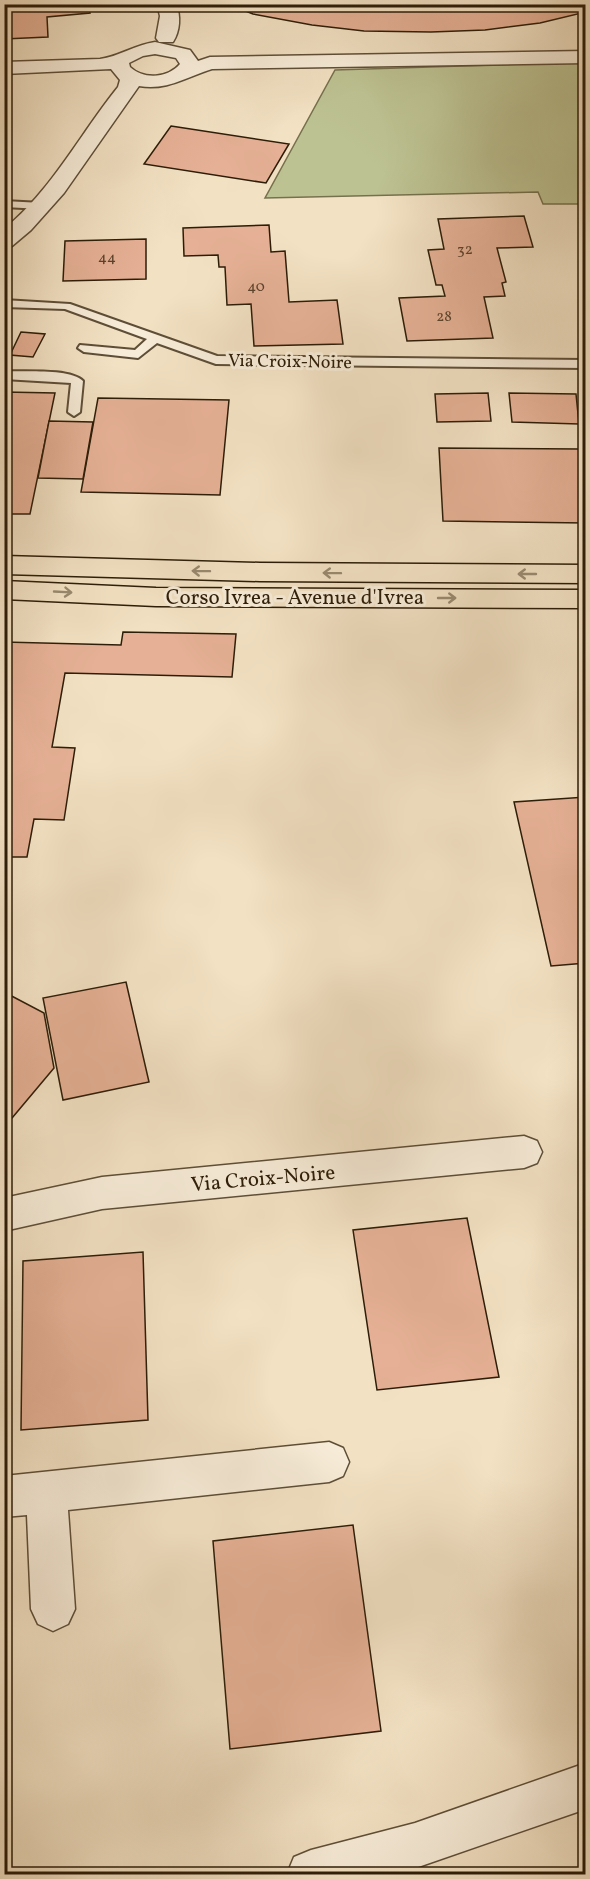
<svg xmlns="http://www.w3.org/2000/svg" width="590" height="1879" font-family="Vollkorn,serif">
  <style>
    .green { fill: #bdc292; stroke: #75704d; stroke-width: 1.5 }
    .building { fill: #e5b095; stroke: #2d1d08; stroke-width: 1.5 }
    .lines { fill: none; stroke-linecap: round; stroke-linejoin: round }
    .service-casing { stroke: #5e4e37; stroke-width: 4 }
    .minor-casing { stroke: #5e4e37; stroke-width: 3 }
    .tertiary-casing { stroke: #5e4e37; stroke-width: 3 }
    .primary-casing { stroke: #2d1d08; stroke-width: 3 }
    .service { fill: #f7ecd8; fill-rule: evenodd }
    .minor { fill: #f7ecd8; fill-rule: evenodd }
    .tertiary { fill: #f7ecd8; fill-rule: evenodd }
    .primary { fill: #f2e1c3; fill-rule: evenodd }
    .oneway { stroke: #99896f }
    .labels { text-anchor: middle; stroke-width: 6; stroke-linejoin: round; paint-order: stroke }
    .far-number-label { font-size: 15px; fill: #5b422b }
    .far-street-label { font-size: 18px; fill: #2d1d08; stroke: #f7ecd8 }
    .street-label { font-size: 21px; fill: #2d1d08; stroke: #f7ecd8 }
  </style>
  <rect width="100%" height="100%" fill="#f2e1c3"/>
  <filter id="stains"><feTurbulence type="fractalNoise" baseFrequency=".00333" numOctaves="4"/><feColorMatrix values="0 0 0 0 .2 0 0 0 0 .09 0 0 0 0 .02 0 0 0 .5 -.17"/></filter>
  <radialGradient id="worn" r=".72"><stop offset=".6" stop-color="#630" stop-opacity="0"/><stop offset="1" stop-color="#630" stop-opacity=".3"/></radialGradient>
  <polygon class="green" points="585,62 585,204 543,204 538,192 265,198 335,70"/>
  <g class="building">
    <polygon points="4,4 88,4 90,13 47,17 48,37 4,39"/>
    <polygon points="228,4 586,4 586,12 540,23 485,30 431,32 364,31 312,25 253,14"/>
    <polygon points="171,126 289,144 266,183 144,164"/>
    <polygon points="524,216 533,247 497,248 506,282 502,283 505,296 484,297 493,338 407,341 399,298 445,296 442,285 436,285 428,250 444,249 438,219"/>
    <polygon points="269,225 271,252 285,251 289,302 337,300 343,344 254,346 251,304 227,305 225,267 219,267 218,255 184,256 183,228"/>
    <polygon points="146,239 146,279 63,281 65,241"/>
    <polygon points="21,332 45,334 33,357 10,355"/>
    <polygon points="4,392 55,393 30,514 4,514"/>
    <polygon points="488,393 491,421 437,422 435,394"/>
    <polygon points="509,393 576,394 579,424 512,422"/>
    <polygon points="98,398 229,400 220,495 81,492"/>
    <polygon points="49,421 93,422 83,479 38,478"/>
    <polygon points="439,448 579,449 586,497 586,523 443,521"/>
    <polygon points="123,632 236,634 232,677 65,673 52,747 75,748 64,820 34,819 27,857 4,857 4,642 121,645"/>
    <polygon points="586,797 586,963 551,966 514,802"/>
    <polygon points="126,982 149,1082 63,1100 43,998"/>
    <polygon points="4,992 44,1013 54,1068 12,1118 4,1120"/>
    <polygon points="467,1218 499,1377 377,1390 353,1230"/>
    <polygon points="143,1252 148,1420 21,1430 23,1261"/>
    <polygon points="353,1525 381,1731 230,1749 213,1541"/>
  </g>
  <g class="lines">
    <defs>
      <g id="service">
        <polygon points="4,201 42,203 47,206 42,209 4,207"/>
        <polygon points="4,300 70,304 217,356 586,360 586,368 216,364 157,343 138,358 84,352 78,348 80,345 135,350 147,339 65,309 4,307"/>
        <path d="M4 371C24 372 70 368 83 381L80 412 74 416 68 412 71 383 4 379Z"/>
      </g>
      <g id="minor">
        <path d="M157 4H176C181 16 180 31 173 42H159L156 38 160 16Z"/>
        <polygon points="524,1136 537,1141 542,1152 537,1163 524,1168 102,1209 4,1231 4,1198 102,1177"/>
        <polygon points="329,1442 343,1448 349,1462 343,1476 329,1482 68,1510 75,1609 68,1624 53,1631 38,1624 31,1609 27,1515 4,1517 4,1476"/>
        <polygon points="586,1763 586,1809 398,1874 287,1874 294,1857 311,1850 415,1823"/>
      </g>
      <path id="tertiary" d="M155 42 190 50 198 61 210 57 586 51V63L212 69C186 77 167 91 139 86L64 193 31 230 12 246 4 248V229C52 190 80 134 118 87L120 80 111 69 4 74V62L100 59C118 57 134 45 155 42ZM155 54 176 58 180 64C168 78 144 80 130 67L129 63 143 56Z"/>
      <g id="primary">
        <polygon points="4,556 260,563 586,565 586,583 260,581 4,574"/>
        <polygon points="4,581 156,588 586,590 586,608 156,606 4,599"/>
      </g>
    </defs>
    <use href="#service" class="service-casing"/>
    <use href="#minor" class="minor-casing"/>
    <use href="#tertiary" class="tertiary-casing"/>
    <use href="#primary" class="primary-casing"/>
    <use href="#service" class="service"/>
    <use href="#minor" class="minor"/>
    <use href="#tertiary" class="tertiary"/>
    <use href="#primary" class="primary"/>
  </g>
  <defs><path id="oneway-shaft" d="M-6 0H5M1.5-3L5.5 0L1.5 3" fill="none" stroke-width="1.6" stroke-linecap="round" stroke-linejoin="round" transform="scale(1.5)"/></defs>
  <g class="oneway">
    <use href="#oneway-shaft" transform="translate(201 571) rotate(-179)"/>
    <use href="#oneway-shaft" transform="translate(332 573) rotate(-179)"/>
    <use href="#oneway-shaft" transform="translate(527 574) rotate(180)"/>
    <use href="#oneway-shaft" transform="translate(63 592) rotate(3)"/>
    <use href="#oneway-shaft" transform="translate(447 598)"/>
  </g>
  <g class="labels">
    <g class="far-number-label">
      <text x="465" y="254">32</text>
      <text x="107" y="262">44</text>
      <text x="256" y="291">40</text>
      <text x="444" y="321">28</text>
    </g>
    <g class="far-street-label">
      <text transform="translate(290 361) rotate(1)" y="6">Via Croix-Noire</text>
    </g>
    <g class="street-label">
      <text x="295" y="604">Corso Ivrea - Avenue d'Ivrea</text>
      <text transform="translate(263 1178) rotate(-5)" y="7">Via Croix-Noire</text>
    </g>
  </g>
  <rect width="590" height="1879" fill="none" stroke="#f2e1c3" stroke-width="24"/>
  <rect x="6" y="6" width="578" height="1867" fill="none" stroke="#2d1d08" stroke-width="3"/>
  <rect x="12" y="12" width="566" height="1855" fill="none" stroke="#2d1d08" stroke-width="1.5"/>
  <rect width="100%" height="100%" filter="url(#stains)"/>
  <rect width="100%" height="100%" fill="url(#worn)"/>
</svg>
